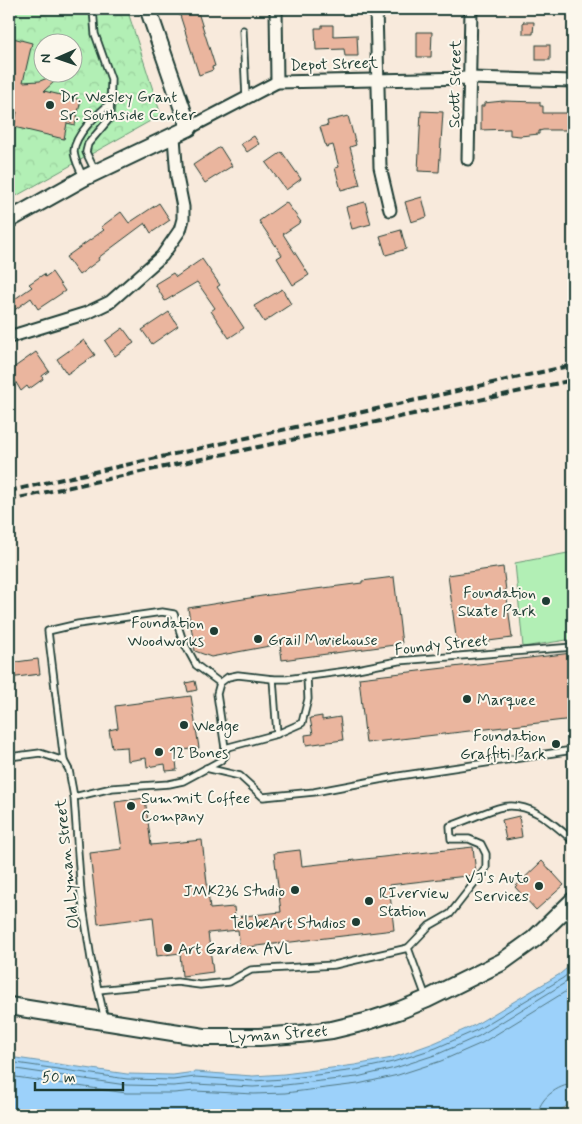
<svg xmlns="http://www.w3.org/2000/svg" width="582" height="1124" font-family="Mynerve,sans-serif">
  <style>
    .forest { fill: url(#forest-crowns); stroke: #689674; fill-rule: evenodd }
    .pitch { fill: #b2efb5; stroke: #689674 }
    .water { fill: #9cd1fa; stroke: #6a96ab }
    .lines { fill: none; stroke-linecap: round; stroke-linejoin: round }
    .shore { stroke: #517883; stroke-width: 1 }
    .building { fill: #eab59e; stroke: #1f3d34 }
    .service-casing { stroke: #1f3d34; stroke-width: 9 }
    .minor-casing { stroke: #1f3d34; stroke-width: 15 }
    .tertiary-casing { stroke: #1f3d34; stroke-width: 19 }
    .secondary-casing { stroke: #1f3d34; stroke-width: 20 }
    .service { stroke: #fbf7ec; stroke-width: 5.5 }
    .minor { stroke: #fbf7ec; stroke-width: 11 }
    .tertiary { stroke: #fbf7ec; stroke-width: 15 }
    .secondary { stroke: #fbf7ec; stroke-width: 16 }
    .rail { stroke: #1f3d34; stroke-width: 4; stroke-dasharray: 8 4; stroke-linecap: butt }
    .poi-dot { fill: #1f3d34; stroke: #fbf7ec; stroke-width: 2 }
    .labels { text-anchor: middle; stroke-width: 4; stroke-linejoin: round; paint-order: stroke }
    .street-label { font-size: 16px; fill: #1f3d34; stroke: #fbf7ec }
    .poi-label { font-size: 16px; fill: #1f3d34; stroke: #fbf7ec; text-anchor: start }
  </style>
  <defs>
    <pattern id="forest-crowns" width="20" height="18" patternUnits="userSpaceOnUse" patternTransform="scale(1.25)"><rect width="20" height="18" fill="#b2efb5"/><path d="M2 6a3 3 0 1 1 6 0M12 15a3 3 0 1 1 6 0" fill="none" stroke="#99ce9c"/></pattern>
  </defs>
  <rect width="100%" height="100%" fill="#f8eadc"/>
  <filter id="ink" filterUnits="userSpaceOnUse"><feTurbulence type="fractalNoise" baseFrequency=".02" numOctaves="2"/><feDisplacementMap in="SourceGraphic" scale="10" xChannelSelector="R" yChannelSelector="G"/><feConvolveMatrix kernelMatrix="1 2 1 2 8 2 1 2 1" color-interpolation-filters="sRGB"/></filter>
  <g filter="url(#ink)">
    <path class="forest" d="M9 9H127L161 115 9 200ZM42 42H72V72H42Z"/>
    <polygon class="pitch" points="573,552 573,639 523,647 515,563"/>
    <polygon class="water" points="573,963 573,1102 553,1115 9,1115 9,1057 127,1074 173,1075 195,1072 253,1076 284,1074 355,1065 392,1058 434,1043 475,1025 560,974"/>
    <g class="lines">
      <g class="shore">
        <polyline points="9,1062 127,1079 173,1080 195,1077 253,1081 284,1079 356,1070 393,1062 436,1048 477,1030 563,978 573,970"/>
        <polyline points="9,1068 126,1085 173,1086 195,1084 253,1087 285,1085 357,1077 395,1068 438,1054 479,1036 573,978"/>
        <polyline points="9,1076 126,1093 174,1093 195,1091 254,1094 285,1093 358,1084 398,1075 441,1061 482,1043 573,987"/>
        <path d="M538 1115C538 1099 558 1085 573 1084"/>
      </g>
    </g>
    <g class="building">
      <polygon points="178,9 197,9 215,66 212,67 213,70 199,75"/>
      <polygon points="523,22 534,22 533,34 523,34"/>
      <polygon points="322,25 333,25 333,36 357,35 358,56 345,56 344,49 316,50 315,28 322,28"/>
      <polygon points="417,32 432,32 431,57 417,57"/>
      <polygon points="9,37 32,43 23,82 40,81 62,72 65,72 44,91 81,100 75,125 67,123 64,139 14,127 17,112 9,110"/>
      <rect x="536" y="45" width="14" height="15"/>
      <polygon points="503,101 540,102 540,106 543,106 543,113 569,113 569,130 543,130 539,131 539,134 520,136 510,135 510,129 481,130 481,106 484,106 484,103"/>
      <polygon points="421,111 443,112 439,172 418,171"/>
      <polygon points="348,116 356,145 350,147 360,185 341,190 335,168 339,167 333,145 326,147 320,127 328,125 327,121"/>
      <polygon points="254,136 259,144 247,152 241,144"/>
      <polygon points="220,147 232,166 205,183 193,165"/>
      <polygon points="282,152 301,179 286,190 266,163"/>
      <polygon points="422,197 427,217 411,222 405,202"/>
      <polygon points="286,202 301,222 283,234 309,275 293,285 277,258 282,255 259,221"/>
      <polygon points="365,202 371,224 352,229 346,207"/>
      <polygon points="159,203 170,220 151,233 145,223 98,258 99,260 79,275 66,257 104,230 101,227 121,212 129,223"/>
      <polygon points="401,230 406,249 386,255 380,236"/>
      <polygon points="202,259 220,285 217,287 244,328 229,338 211,311 215,308 197,282 165,301 155,284 173,273 176,277"/>
      <polygon points="52,272 65,291 38,309 31,298 9,314 9,303 32,287 29,284 44,274 45,277"/>
      <polygon points="282,289 291,304 264,322 254,306"/>
      <polygon points="169,312 178,326 152,344 142,330"/>
      <polygon points="123,328 134,343 115,356 105,341"/>
      <polygon points="84,340 95,355 67,374 57,359"/>
      <polygon points="36,352 49,371 42,376 43,379 29,389 27,386 21,391 9,371"/>
      <polygon points="503,567 512,638 457,645 448,575"/>
      <polygon points="394,577 402,644 282,660 280,644 211,657 195,651 188,608 262,596 362,583 362,581"/>
      <polygon points="572,653 573,668 573,719 366,743 359,678"/>
      <polygon points="38,659 40,674 9,678 9,663"/>
      <polygon points="195,681 197,690 188,692 186,683"/>
      <polygon points="191,696 199,748 175,751 177,770 166,771 165,764 147,767 146,758 128,761 127,747 112,748 109,730 118,728 115,706"/>
      <polygon points="322,716 322,720 340,717 343,740 306,745 305,735 313,734 310,718"/>
      <polygon points="145,798 151,845 202,840 210,909 234,907 235,917 281,912 274,853 300,850 302,866 473,847 476,873 475,875 389,885 394,930 240,948 238,930 208,933 213,972 182,976 180,953 157,956 153,917 98,924 90,853 122,849 115,802"/>
      <polygon points="519,816 522,837 506,840 502,820"/>
      <polygon points="542,861 564,885 536,910 515,887"/>
    </g>
    <g class="lines">
      <defs>
        <g id="service">
          <polyline points="93,9 95,34 111,79 110,118 88,144 86,152 95,171"/>
          <polyline points="243,30 246,98"/>
          <path d="M83 177C80 169 74 160 74 151 75 134 98 114 109 104"/>
          <polyline points="273,679 277,734"/>
          <polyline points="225,748 277,734 302,723 308,699 307,676"/>
          <polyline points="9,757 40,753 64,761 69,770 74,797 81,894 91,959 105,1020"/>
          <polyline points="64,761 48,631 78,624 162,612 174,614 183,641 196,665 220,683"/>
          <polyline points="206,768 240,776 263,797 314,792 399,776 573,750"/>
          <polyline points="74,797 112,788 169,784 183,781 220,761 225,756 225,748 217,694 220,683 228,677 238,675 273,679 287,679 347,671 398,661 573,647"/>
          <polyline points="98,990 177,982 200,985 229,982 251,970 334,965 408,948"/>
          <path d="M426 997 408 948 429 926 450 914 486 868V854L481 844 469 839H451L450 826C466 821 482 813 498 808 528 799 553 823 573 841"/>
        </g>
        <g id="minor">
          <polyline points="276,9 277,82"/>
          <polyline points="376,9 380,167 390,210"/>
          <polyline points="189,128 277,82 470,78 573,81"/>
          <polyline points="468,159 471,9"/>
          <polyline points="9,337 87,313 110,302 162,256 180,230 183,219 183,207 177,177 174,137"/>
        </g>
        <polyline id="tertiary" points="9,220 84,178 189,128 148,9"/>
        <polyline id="secondary" points="9,1006 204,1037 259,1037 300,1034 332,1030 365,1022 398,1011 427,999 502,962 534,939 573,901"/>
      </defs>
      <use href="#service" class="service-casing"/>
      <use href="#minor" class="minor-casing"/>
      <use href="#tertiary" class="tertiary-casing"/>
      <use href="#secondary" class="secondary-casing"/>
      <use href="#service" class="service"/>
      <use href="#minor" class="minor"/>
      <use href="#tertiary" class="tertiary"/>
      <use href="#secondary" class="secondary"/>
      <g class="rail">
        <polyline points="9,491 573,365"/>
        <polyline points="9,500 573,380"/>
      </g>
    </g>
  </g>
  <g class="poi-dot">
    <circle cx="50" cy="105" r="5"/>
    <circle cx="546" cy="601" r="5"/>
    <circle cx="214" cy="631" r="5"/>
    <circle cx="258" cy="639" r="5"/>
    <circle cx="467" cy="699" r="5"/>
    <circle cx="184" cy="725" r="5"/>
    <circle cx="556" cy="744" r="5"/>
    <circle cx="159" cy="752" r="5"/>
    <circle cx="131" cy="806" r="5"/>
    <circle cx="539" cy="886" r="5"/>
    <circle cx="295" cy="890" r="5"/>
    <circle cx="369" cy="901" r="5"/>
    <circle cx="356" cy="922" r="5"/>
    <circle cx="168" cy="948" r="5"/>
  </g>
  <g class="labels">
    <g class="street-label">
      <text transform="translate(334 63) rotate(-2)" y="6">Depot Street</text>
      <text transform="translate(454 84) rotate(-89)" y="6">Scott Street</text>
      <text transform="translate(441 644) rotate(-6)" y="6">Foundy Street</text>
      <text transform="translate(66 864) rotate(-96)" y="6">Old Lyman Street</text>
      <text transform="translate(278 1033) rotate(-4)" y="6">Lyman Street</text>
    </g>
    <g class="poi-label">
      <text x="60" y="102">Dr. Wesley Grant<tspan x="60" dy="18">Sr. Southside Center</tspan></text>
      <text x="536" y="598" text-anchor="end">Foundation<tspan x="536" dy="18">Skate Park</tspan></text>
      <text x="204" y="628" text-anchor="end">Foundation<tspan x="204" dy="18">Woodworks</tspan></text>
      <text x="268" y="645">Grail Moviehouse</text>
      <text x="477" y="705">Marquee</text>
      <text x="194" y="731">Wedge</text>
      <text x="546" y="741" text-anchor="end">Foundation<tspan x="546" dy="18">Graffiti Park</tspan></text>
      <text x="169" y="758">12 Bones</text>
      <text x="141" y="803">Summit Coffee<tspan x="141" dy="18">Company</tspan></text>
      <text x="529" y="883" text-anchor="end">VJ's Auto<tspan x="529" dy="18">Services</tspan></text>
      <text x="285" y="896" text-anchor="end">JMK236 Studio</text>
      <text x="379" y="898">RIverview<tspan x="379" dy="18">Station</tspan></text>
      <text x="346" y="928" text-anchor="end">TebbeArt Studios</text>
      <text x="178" y="954">Art Garden AVL</text>
    </g>
  </g>
  <rect width="582" height="1124" fill="none" stroke="#fbf7ec" stroke-width="30"/>
  <rect x="15" y="15" width="552" height="1094" fill="none" stroke="#1f3d34" stroke-width="2" filter="url(#ink)"/>
  <g transform="translate(58 58) rotate(268)"><circle r="24" fill="#fbf7ec" stroke="#a3ada2"/>
  <path d="M0-4L9 19L0 12L-9 19Z" fill="#1f3d34"/>
  <text y="-8" font-size="14" font-weight="bold" text-anchor="middle" fill="#1f3d34">N</text>
  </g>
  <path d="M35 1082v8h88v-8" fill="none" stroke="#1f3d34" stroke-width="2.5"/>
  <text x="42" y="1082" font-size="15" fill="#1f3d34" stroke="#fbf7ec" stroke-width="4" paint-order="stroke">50 m</text>
</svg>
